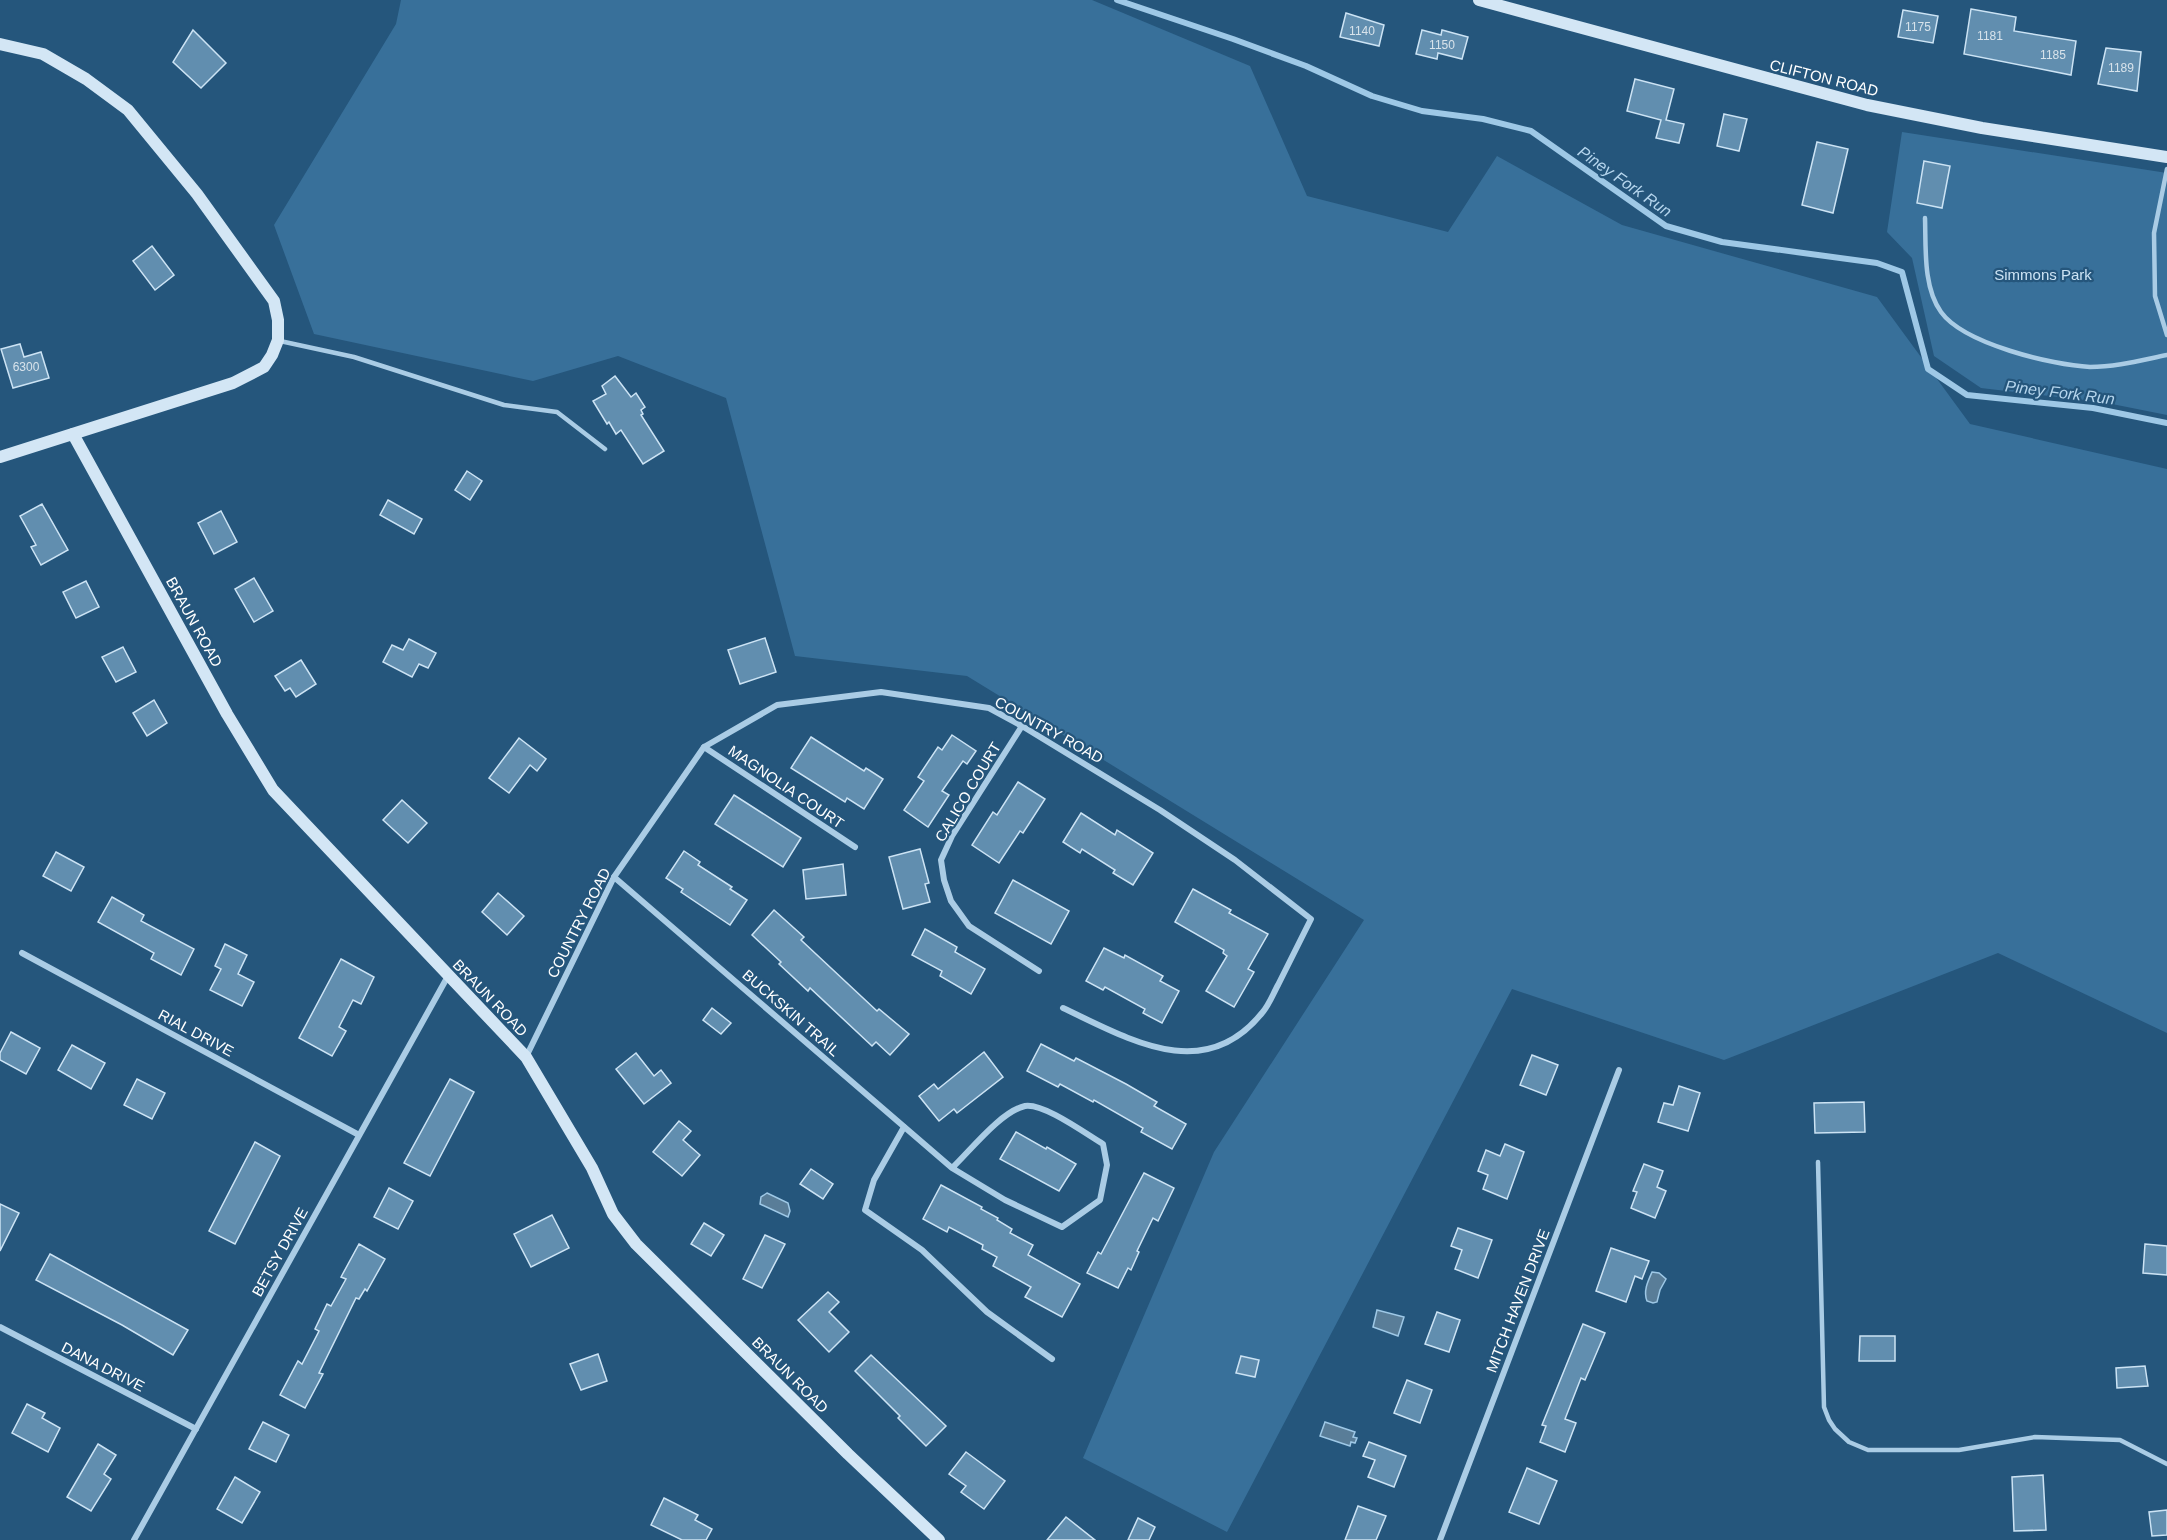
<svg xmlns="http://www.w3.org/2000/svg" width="2167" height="1540" font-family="Arial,sans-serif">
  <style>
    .green { fill: #38709a }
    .water { fill: #597d98; stroke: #9ec8e6; stroke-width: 1.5 }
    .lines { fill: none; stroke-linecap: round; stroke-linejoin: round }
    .stream { stroke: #9ec8e6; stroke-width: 6 }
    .building { fill: #618eaf; stroke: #cce3f4; stroke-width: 1.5 }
    .lane { stroke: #aacce5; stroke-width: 4.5 }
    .street { stroke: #aacce5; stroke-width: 6 }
    .secondary { stroke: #d3e6f5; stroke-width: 12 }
    .labels { text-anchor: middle; stroke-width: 4.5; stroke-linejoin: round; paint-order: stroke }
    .number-label { font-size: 12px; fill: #d8e3eb }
    .street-label { font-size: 15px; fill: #fff; stroke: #25567c }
    .park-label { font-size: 15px; fill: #cce3f4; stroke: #25567c }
    .water-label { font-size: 16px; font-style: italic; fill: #b5d5ed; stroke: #25567c }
  </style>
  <rect width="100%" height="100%" fill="#25567c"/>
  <g class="green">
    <polygon points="401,0 1092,0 1250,66 1307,196 1448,232 1497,156 1622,225 1877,297 1970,424 2167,469 2167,1033 1998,953 1724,1060 1512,989 1227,1532 1083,1458 1214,1152 1364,920 967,676 795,656 726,398 618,356 533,381 314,334 274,225 396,24"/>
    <polygon points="1902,132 2167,173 2167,415 2102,402 1981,388 1934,356 1912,258 1887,232"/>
  </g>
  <g class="water">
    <polygon points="767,1193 788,1203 790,1211 788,1217 760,1204 761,1197"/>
    <path d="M1652 1272 1659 1273 1666 1279 1660 1290 1657 1302 1653 1303 1647 1301C1643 1291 1648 1281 1652 1272Z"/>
    <polygon points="1377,1310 1404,1317 1398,1336 1373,1327"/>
    <polygon points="1325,1422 1355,1432 1353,1437 1357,1438 1355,1443 1351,1442 1350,1446 1320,1436"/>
  </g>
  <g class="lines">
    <polyline class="stream" points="1117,0 1233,39 1306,66 1372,96 1422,111 1483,119 1531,131 1666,226 1722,242 1877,263 1902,272 1928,369 1967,395 2093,408 2167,423"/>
  </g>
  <g class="building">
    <polygon points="1971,9 2016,17 2014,31 2076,41 2071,75 1964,54"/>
    <polygon points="1903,10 1938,16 1933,43 1898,37"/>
    <polygon points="1346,13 1384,25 1379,46 1340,37"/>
    <polygon points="193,30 226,63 201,88 173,62"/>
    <polygon points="1422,30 1441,35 1442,30 1468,37 1462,59 1438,53 1437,59 1416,54"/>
    <polygon points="2106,48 2141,52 2137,91 2098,84"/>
    <polygon points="1635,79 1674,89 1666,120 1684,124 1679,143 1656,138 1661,120 1627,111"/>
    <polygon points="1724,114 1747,119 1739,151 1717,146"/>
    <polygon points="1817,142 1848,149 1833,213 1802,205"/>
    <polygon points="1924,161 1950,166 1942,208 1917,203"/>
    <polygon points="152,246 174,275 155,290 133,261"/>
    <polygon points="20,344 24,357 41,352 49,378 13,388 1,349"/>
    <polygon points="615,376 631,397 636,393 645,407 641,410 643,414 641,415 664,451 643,464 621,430 616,434 609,422 607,424 593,401 606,394 602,386"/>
    <polygon points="467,471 482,481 470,500 455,490"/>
    <polygon points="388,500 422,519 414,534 380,515"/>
    <polygon points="42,504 68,550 41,565 31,547 36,545 20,516"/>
    <polygon points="221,511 237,542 214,554 198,523"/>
    <polygon points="254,578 273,611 254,622 235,589"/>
    <polygon points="86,581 99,607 76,618 63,592"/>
    <polygon points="765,638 776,672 740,684 728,650"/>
    <polygon points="409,639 436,653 428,668 419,664 412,677 383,662 392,645 403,650"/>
    <polygon points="123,647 136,672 116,682 102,657"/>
    <polygon points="301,660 316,684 296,697 290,688 285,691 275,676"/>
    <polygon points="154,700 167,723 147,736 133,713"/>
    <polygon points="952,735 976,751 967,764 963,761 942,791 949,795 928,827 904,810 924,781 918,777 938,747 942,750"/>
    <polygon points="811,737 864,771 866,768 883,779 864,809 847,798 845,802 791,768"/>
    <polygon points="519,738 546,759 537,771 530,765 509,793 489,778"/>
    <polygon points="1018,782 1045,799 1023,833 1020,831 999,863 972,845 993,812 997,815"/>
    <polygon points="734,795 801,838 783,867 715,824"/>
    <polygon points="402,800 427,823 408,843 383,820"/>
    <polygon points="1081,813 1115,835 1117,830 1153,853 1133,885 1113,873 1115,870 1082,849 1080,853 1063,842"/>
    <polygon points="920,849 929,883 925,884 930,902 903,909 889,857"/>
    <polygon points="684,851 700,862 698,865 732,887 730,889 747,900 730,925 681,892 683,889 666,878"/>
    <polygon points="56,852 84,867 71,891 43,876"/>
    <polygon points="843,864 846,895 806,899 803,870"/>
    <polygon points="1013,880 1069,911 1051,944 995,913"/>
    <polygon points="1193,889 1231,910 1229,913 1268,934 1248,969 1254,972 1234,1007 1206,991 1227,956 1223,953 1224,950 1175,922"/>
    <polygon points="498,893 524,916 507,935 482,912"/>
    <polygon points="112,897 144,915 141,921 194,949 181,975 151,959 154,953 98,922"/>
    <polygon points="774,910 804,937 801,940 877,1011 879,1009 909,1034 890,1055 876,1042 872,1046 810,988 808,991 779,964 781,962 752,935"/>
    <polygon points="925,929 957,947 955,952 985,969 971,994 940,976 942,971 912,955"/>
    <polygon points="225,944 247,955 238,974 254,982 242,1006 210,990 221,969 215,966"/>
    <polygon points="1104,948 1124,958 1125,955 1163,976 1160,981 1179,991 1162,1023 1143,1013 1145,1009 1105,987 1103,990 1086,981"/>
    <polygon points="341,959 374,977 361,1004 353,1000 339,1027 346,1031 332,1056 299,1038"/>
    <polygon points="712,1008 731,1023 721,1034 703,1020"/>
    <polygon points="11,1032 40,1048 26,1074 0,1060 0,1053"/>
    <polygon points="1041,1044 1074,1061 1076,1058 1126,1084 1157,1102 1154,1106 1186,1124 1172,1149 1141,1132 1143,1128 1094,1100 1093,1102 1060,1084 1058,1087 1027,1071"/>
    <polygon points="72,1045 105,1063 91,1089 58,1070"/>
    <polygon points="984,1052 1003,1077 957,1113 954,1109 939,1121 919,1096 934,1084 938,1089"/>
    <polygon points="636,1053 654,1076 661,1070 671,1083 644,1104 616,1069"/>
    <polygon points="1532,1055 1558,1065 1546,1095 1520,1085"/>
    <polygon points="137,1079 165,1093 152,1119 124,1105"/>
    <polygon points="450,1079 474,1092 430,1176 404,1163"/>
    <polygon points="1679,1086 1700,1093 1688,1131 1658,1122 1664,1103 1673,1105"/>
    <polygon points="1864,1102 1865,1132 1815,1133 1814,1103"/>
    <polygon points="679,1121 691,1131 683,1140 700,1155 682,1176 653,1152"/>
    <polygon points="1016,1132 1046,1149 1047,1147 1076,1164 1059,1191 1000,1159"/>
    <polygon points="255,1142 280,1156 235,1244 209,1231"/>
    <polygon points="1505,1144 1524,1152 1507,1199 1483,1189 1488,1175 1478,1171 1486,1150 1500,1156"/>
    <polygon points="1644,1164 1663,1171 1657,1187 1666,1191 1655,1218 1631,1208 1637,1192 1633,1191"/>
    <polygon points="811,1169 833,1184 823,1199 800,1184"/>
    <polygon points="1144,1173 1174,1188 1158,1221 1153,1218 1137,1251 1139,1252 1131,1270 1128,1268 1118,1288 1087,1273 1098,1252 1101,1254"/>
    <polygon points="941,1185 982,1207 981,1209 998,1218 997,1220 1012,1229 1010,1233 1033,1245 1028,1255 1080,1284 1062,1317 1025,1297 1031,1287 993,1266 997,1257 982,1249 983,1245 949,1227 947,1232 923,1219"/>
    <polygon points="389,1188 413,1201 398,1229 374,1217"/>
    <polygon points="0,1204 19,1213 0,1251"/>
    <polygon points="552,1215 569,1248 531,1267 514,1234"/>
    <polygon points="704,1223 724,1235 711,1256 691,1244"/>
    <polygon points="1458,1228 1492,1240 1478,1278 1455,1269 1462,1250 1451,1246"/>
    <polygon points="765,1235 785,1244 762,1288 743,1279"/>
    <polygon points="359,1244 385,1259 367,1291 365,1289 359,1299 356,1298 319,1373 323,1374 305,1408 280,1395 298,1361 302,1364 319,1331 315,1329 327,1304 331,1306 346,1279 341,1277"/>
    <polygon points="2145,1244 2167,1246 2167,1275 2143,1273"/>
    <polygon points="1611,1248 1649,1261 1642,1279 1635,1276 1626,1302 1596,1291"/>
    <polygon points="50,1254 188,1330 173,1355 122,1325 36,1280"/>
    <polygon points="828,1292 839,1302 829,1312 849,1332 829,1352 798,1320"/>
    <polygon points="1437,1312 1460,1320 1449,1352 1425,1344"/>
    <polygon points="1583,1324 1605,1333 1585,1380 1581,1378 1565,1419 1576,1423 1565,1452 1540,1442 1546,1426 1542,1425"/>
    <polygon points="1860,1336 1895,1336 1895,1361 1859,1361"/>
    <polygon points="598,1354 607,1381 581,1390 570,1364"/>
    <polygon points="871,1355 946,1426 926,1446 898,1418 900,1416 855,1371"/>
    <polygon points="1241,1356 1259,1360 1255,1377 1236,1373"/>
    <polygon points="2145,1366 2148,1386 2117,1388 2116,1368"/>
    <polygon points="1407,1380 1432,1390 1420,1423 1394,1413"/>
    <polygon points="27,1404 45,1413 42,1418 60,1428 48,1452 12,1433"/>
    <polygon points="263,1422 289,1435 276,1462 249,1449"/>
    <polygon points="1369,1442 1406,1456 1394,1487 1368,1477 1375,1460 1363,1456"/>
    <polygon points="98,1444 116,1455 104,1474 111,1479 91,1511 67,1497"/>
    <polygon points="966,1452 1005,1481 984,1509 961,1492 966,1486 949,1474"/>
    <polygon points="1527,1468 1557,1481 1539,1524 1509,1512"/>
    <polygon points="2043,1475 2046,1530 2014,1531 2012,1477"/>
    <polygon points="235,1477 260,1492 242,1523 217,1509"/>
    <polygon points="664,1498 698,1515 695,1520 712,1529 706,1540 682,1540 651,1525"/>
    <polygon points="1358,1506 1386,1516 1376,1540 1345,1540"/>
    <polygon points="2167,1510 2167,1535 2152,1536 2149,1512"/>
    <polygon points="1066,1517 1095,1540 1047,1540"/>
    <polygon points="1138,1518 1155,1527 1149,1540 1128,1540"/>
  </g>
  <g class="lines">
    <g class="lane">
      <polyline points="2167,169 2154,233 2155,296 2167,335"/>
      <path d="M1925 218C1926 248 1923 287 1941 312 1964 344 2052 365 2090 367 2116 367 2142 360 2167 355"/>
      <polyline points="280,341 354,357 504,405 557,412 605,449"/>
      <polyline points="1818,1162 1824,1407 1829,1420 1835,1429 1849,1442 1868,1450 1959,1450 2035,1437 2120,1440 2167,1464"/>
    </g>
    <g class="street">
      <polyline points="1022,726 952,836 941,860 944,880 951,901 969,926 1039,971"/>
      <polyline points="704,747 855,847"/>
      <path d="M614 877 952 1168 1005 1200 1062 1227 1100 1200 1107 1165 1103 1144C1086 1134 1044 1103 1025 1106 1001 1111 970 1151 952 1168"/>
      <polyline points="22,953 359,1135"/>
      <path d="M526 1057 614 877 704 747 777 705 881 692 989 708 1022 726 1160 810 1235 860 1311 919C1300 941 1289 963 1278 985 1273 994 1269 1005 1262 1013 1204 1085 1129 1039 1063 1008"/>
      <polyline points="904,1127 874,1180 865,1210 922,1250 987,1312 1052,1359"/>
      <polyline points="0,1327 196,1429"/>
      <polyline points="134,1540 448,976"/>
      <polyline points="1440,1540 1619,1070"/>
    </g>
    <g class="secondary">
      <polyline points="1479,0 1867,105 1982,128 2167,157"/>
      <polyline points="0,44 43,54 86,79 128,110 197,194 274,301 278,320 278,340 272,355 264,367 233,383 0,457"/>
      <polyline points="73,434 227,714 273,790 526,1057 592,1168 613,1214 636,1244 848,1454 939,1540"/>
    </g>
  </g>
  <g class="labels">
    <g class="number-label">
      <text x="1918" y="31">1175</text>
      <text x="1362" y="35">1140</text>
      <text x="1990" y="40">1181</text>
      <text x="1442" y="49">1150</text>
      <text x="2053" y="59">1185</text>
      <text x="2121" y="72">1189</text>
      <text x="26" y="371">6300</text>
    </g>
    <g class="street-label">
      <text transform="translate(1824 78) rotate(14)" y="5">CLIFTON ROAD</text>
      <text transform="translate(194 622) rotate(61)" y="5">BRAUN ROAD</text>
      <text transform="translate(1049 730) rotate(29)" y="5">COUNTRY ROAD</text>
      <text transform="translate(786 787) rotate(34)" y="5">MAGNOLIA COURT</text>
      <text transform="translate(968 792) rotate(-59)" y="5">CALICO COURT</text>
      <text transform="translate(579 923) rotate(-63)" y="5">COUNTRY ROAD</text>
      <text transform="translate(490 998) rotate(46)" y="5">BRAUN ROAD</text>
      <text transform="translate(791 1013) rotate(41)" y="5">BUCKSKIN TRAIL</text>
      <text transform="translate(196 1033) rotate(28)" y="5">RIAL DRIVE</text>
      <text transform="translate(280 1252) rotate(-61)" y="5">BETSY DRIVE</text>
      <text transform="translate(1518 1301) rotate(-69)" y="5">MITCH HAVEN DRIVE</text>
      <text transform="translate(103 1367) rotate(27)" y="5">DANA DRIVE</text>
      <text transform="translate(790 1375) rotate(45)" y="5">BRAUN ROAD</text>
    </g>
    <g class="park-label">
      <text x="2043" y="280">Simmons Park</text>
    </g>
    <g class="water-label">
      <text transform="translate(1625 181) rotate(35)" y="6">Piney Fork Run</text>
      <text transform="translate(2060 392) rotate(7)" y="6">Piney Fork Run</text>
    </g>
  </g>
</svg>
